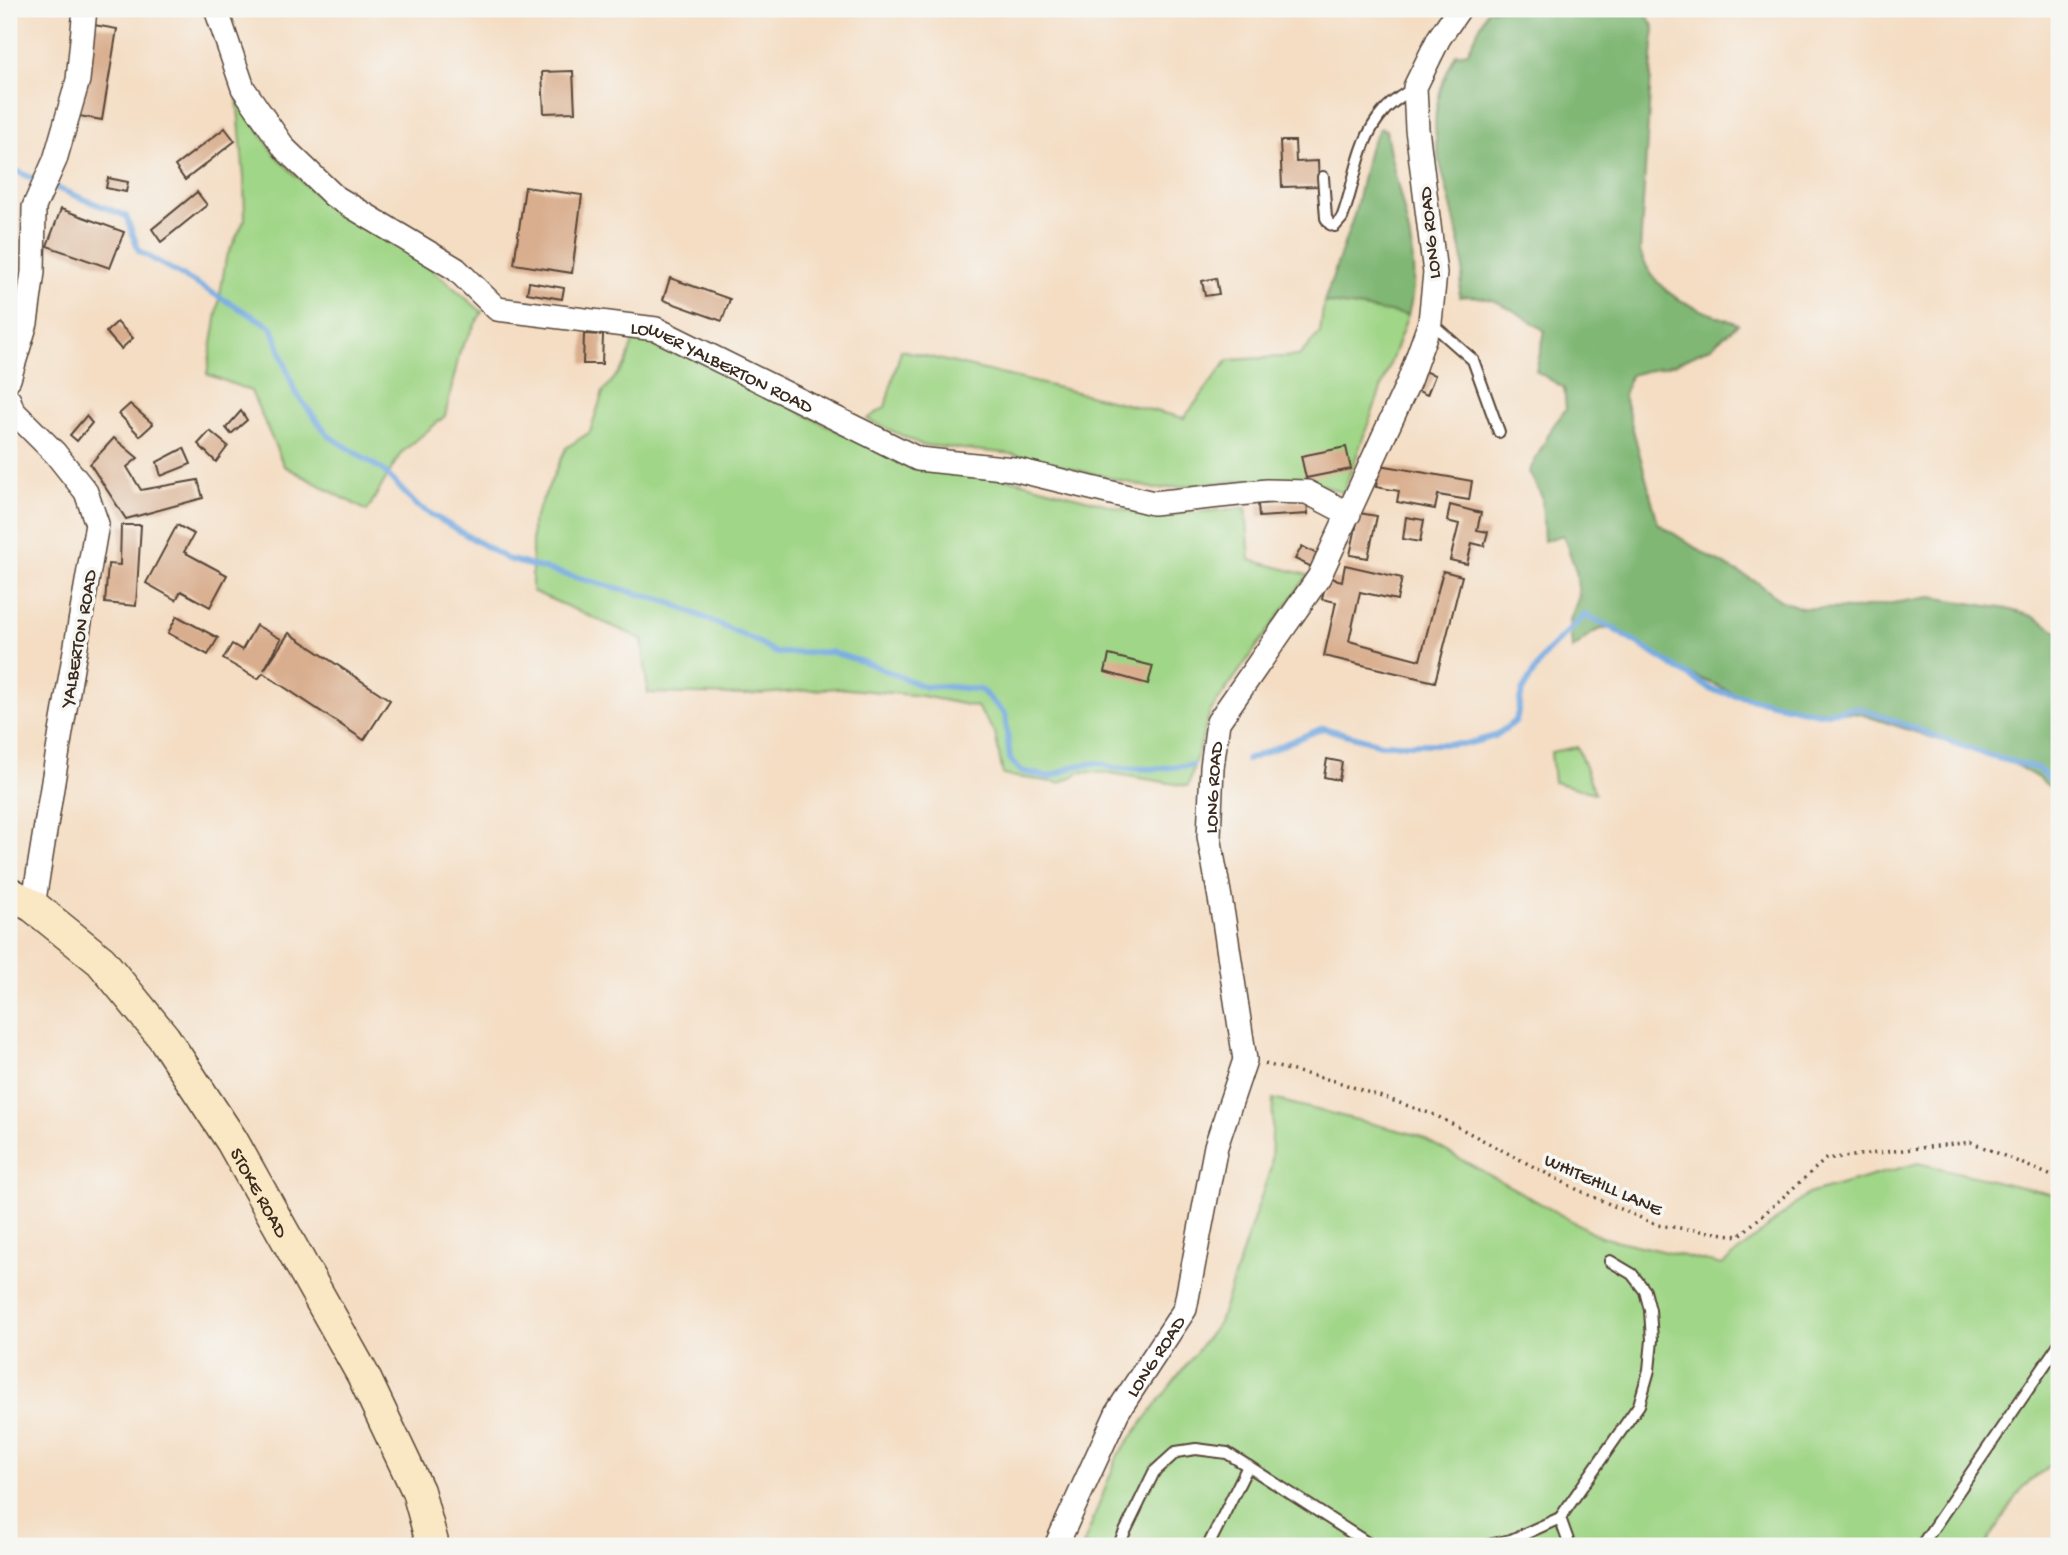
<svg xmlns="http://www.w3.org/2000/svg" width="2068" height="1555" font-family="'Gochi Hand',sans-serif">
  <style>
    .green { fill: #a0d687; stroke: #6e8052; stroke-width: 2 }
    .forest { fill: #80b774; stroke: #5e7049; stroke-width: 2 }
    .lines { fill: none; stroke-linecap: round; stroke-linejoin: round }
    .stream { stroke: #71a7df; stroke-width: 6 }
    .building { fill: #d9ae8e }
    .lane-casing { stroke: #574537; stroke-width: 14 }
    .street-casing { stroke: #574537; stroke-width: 26 }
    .secondary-casing { stroke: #574537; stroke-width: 35 }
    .path { stroke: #574537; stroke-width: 3.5; stroke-dasharray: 2 5; stroke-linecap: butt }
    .lane { stroke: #fff; stroke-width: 10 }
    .street { stroke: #fff; stroke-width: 23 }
    .secondary { stroke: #fae7c3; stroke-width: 32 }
    .labels { text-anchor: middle; stroke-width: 7; stroke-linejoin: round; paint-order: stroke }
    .street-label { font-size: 19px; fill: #3b2a1e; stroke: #f6f6f2 }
  </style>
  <rect width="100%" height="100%" fill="#f6f6f2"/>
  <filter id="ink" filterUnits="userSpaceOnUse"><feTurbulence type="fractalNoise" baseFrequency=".0143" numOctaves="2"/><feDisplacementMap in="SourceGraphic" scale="14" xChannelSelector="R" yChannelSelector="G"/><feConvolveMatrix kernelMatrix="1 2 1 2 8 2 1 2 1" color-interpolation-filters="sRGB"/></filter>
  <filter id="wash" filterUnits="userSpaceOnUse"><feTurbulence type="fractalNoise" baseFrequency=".00686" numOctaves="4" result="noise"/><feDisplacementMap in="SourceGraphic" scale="28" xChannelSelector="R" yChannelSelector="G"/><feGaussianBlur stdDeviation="1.57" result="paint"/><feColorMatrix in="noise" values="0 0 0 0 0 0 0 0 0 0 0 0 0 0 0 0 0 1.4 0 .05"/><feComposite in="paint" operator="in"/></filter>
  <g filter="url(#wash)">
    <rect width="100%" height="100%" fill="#f4ddc3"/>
    <g class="green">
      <polygon points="237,96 275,155 329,208 421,260 482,312 460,351 445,416 401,453 367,511 284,466 251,391 207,374 226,258 245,219 244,178"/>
      <polygon points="1324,302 1408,315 1343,493 1320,484 1293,480 1247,480 1155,489 1013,454 922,445 867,419 885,407 901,350 1184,418 1228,360 1299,356 1320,333"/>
      <polygon points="634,338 660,342 912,468 1015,480 1149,516 1246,508 1250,560 1308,575 1210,712 1188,786 1110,773 1081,772 1060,783 1003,775 995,733 977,707 922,696 838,688 746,695 648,693 642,639 532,591 532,523 566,448 590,432 603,392 626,364"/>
      <polygon points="1577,747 1595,793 1554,782 1551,752"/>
      <polygon points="1273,1099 1417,1135 1601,1237 1722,1265 1808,1194 1918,1163 2059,1196 2059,1458 2023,1487 1985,1546 1083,1546 1118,1455 1219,1322 1271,1167"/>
    </g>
    <g class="forest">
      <path d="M1488 9H1643L1654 27 1640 251C1656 299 1695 307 1738 324L1711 347 1675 364 1630 375 1624 396 1658 523 1711 558 1757 582 1780 600 1801 608 1854 609 1931 597 2007 609 2032 616 2059 632V795L2041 780 2014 764 1860 714 1800 708 1739 695 1685 672 1615 629C1591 626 1589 639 1572 649L1570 620 1579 596 1576 571 1563 535 1544 541 1542 497 1529 472 1553 426 1566 409 1564 388 1536 371 1545 331C1519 314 1493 292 1459 297 1460 286 1464 274 1463 264 1463 252 1458 239 1456 227 1441 157 1418 123 1456 54L1468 52Z"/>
      <path d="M1380 128 1386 130C1394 191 1426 253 1408 315L1324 302 1355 212 1369 148Z"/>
    </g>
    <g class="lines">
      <g class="stream">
        <polyline points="9,168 39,181"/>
        <polyline points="49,185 126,216 139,251 272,327 295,392 329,436 384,471 417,506 507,559 669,602 754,640 776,653 831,652 870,664 925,687 943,686 981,690 1005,714 1010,759 1021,771 1050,777 1075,766 1098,763 1114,768 1152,769 1192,765"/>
        <polyline points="1247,760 1323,728 1381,744 1466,744 1495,736 1516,721 1522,691 1546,653 1585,615 1612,628 1712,690 1819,713 1859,708 1990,756 2037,768 2059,788"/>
      </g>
    </g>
    <g id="blocks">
      <g class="building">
        <polygon points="94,25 117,29 102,120 79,116"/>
        <polygon points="573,71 575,112 544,113 542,72"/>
        <polygon points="225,128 235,141 185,180 175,166"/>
        <polygon points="1280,141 1295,141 1296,162 1318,161 1319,186 1282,187"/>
        <polygon points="108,178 128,182 126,192 106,188"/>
        <polygon points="525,187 582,195 572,273 514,264"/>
        <polygon points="197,192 207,205 161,242 152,229"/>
        <polygon points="61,209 124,232 110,268 47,246"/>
        <polygon points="9,263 17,264 15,284 9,284"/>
        <polygon points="670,278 730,299 722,321 663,300"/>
        <polygon points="1216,278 1219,294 1205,296 1202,281"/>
        <polygon points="529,282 564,288 562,299 527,293"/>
        <polygon points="117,322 133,338 121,349 106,332"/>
        <polygon points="584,334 603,335 602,364 583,364"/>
        <polygon points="1423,371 1435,375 1427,395 1416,390"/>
        <polygon points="130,404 153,424 140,436 119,414"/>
        <polygon points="241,411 247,420 231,434 226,428"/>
        <polygon points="86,416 92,423 77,441 70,435"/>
        <polygon points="210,431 228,446 216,462 198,444"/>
        <polygon points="114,438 138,458 127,467 141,490 198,480 203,498 126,519 90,464"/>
        <polygon points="1346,447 1351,469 1306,478 1301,456"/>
        <polygon points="184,448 191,464 161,476 157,462"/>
        <polygon points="1380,465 1472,481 1469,500 1438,495 1435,509 1397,502 1399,491 1376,487"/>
        <polygon points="1307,500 1308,514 1259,517 1258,504"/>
        <polygon points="1450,505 1481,513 1477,530 1488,532 1484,546 1472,543 1467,564 1450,560 1459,524 1447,521"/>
        <polygon points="1359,513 1377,516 1368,558 1350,555"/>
        <polygon points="1406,517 1424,520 1420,542 1403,539"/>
        <polygon points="121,525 141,525 136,606 105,603 108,564 120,565"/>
        <polygon points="177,525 194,534 184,552 227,575 210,607 181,591 176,600 146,583"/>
        <polygon points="1302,546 1320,556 1314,568 1295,559"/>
        <polygon points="1345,565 1402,578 1397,600 1360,592 1349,641 1420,660 1443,571 1462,576 1435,682 1324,656 1336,602 1322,599 1327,577 1342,581"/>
        <polygon points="177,616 218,638 208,655 168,633"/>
        <polygon points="256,625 281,639 264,670 289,633 390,700 364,740 263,673 258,679 223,659 232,644 242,650"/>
        <polygon points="1109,655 1153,666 1148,684 1105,672"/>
        <polygon points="1327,759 1342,762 1339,780 1324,777"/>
      </g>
    </g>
  </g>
  <g filter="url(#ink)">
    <use href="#blocks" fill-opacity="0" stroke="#574537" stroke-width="2"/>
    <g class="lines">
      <defs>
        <g id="lane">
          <path d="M1323 177 1326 218 1330 224 1335 226 1342 218C1356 181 1357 141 1384 111 1392 101 1405 94 1415 87"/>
          <polyline points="1430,322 1473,360 1499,432"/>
          <polyline points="1118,1546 1154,1472 1176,1452 1196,1449 1227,1453 1248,1466"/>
          <polyline points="1208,1546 1248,1466 1372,1546"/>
          <polyline points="1484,1546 1511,1540 1560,1518"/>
          <polyline points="1570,1546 1560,1518 1639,1405 1649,1370 1652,1340 1650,1310 1645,1291 1632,1274 1610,1261"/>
          <polyline points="1921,1546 2059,1344"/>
        </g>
        <g id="street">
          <path id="s1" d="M216 9 243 88 285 149 334 196 456 269 497 309 656 329 918 459 1013 469 1153 503 1267 491 1307 492 1349 514"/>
          <polyline points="9,379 26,323 33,272 34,207 55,160 78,80 85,9"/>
          <polyline points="9,400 13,411 55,453 86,492 97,524 61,732 33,906"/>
          <path id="s2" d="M1056 1546 1118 1411 1185 1309 1216 1146 1245 1060 1224 921 1209 836 1212 767 1218 722 1319 577 1409 381 1430 322 1435 273 1417 129 1415 87 1439 38 1459 9"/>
        </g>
        <g id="secondary">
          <path id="s3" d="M9 893 33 906 101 961 164 1038 232 1141 363 1375 418 1491 433 1546"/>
        </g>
      </defs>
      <use href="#lane" class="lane-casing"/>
      <use href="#street" class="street-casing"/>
      <use href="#secondary" class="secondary-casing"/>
      <polyline class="path" points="1265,1064 1335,1081 1435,1115 1580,1191 1657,1225 1739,1236 1826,1159 1971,1142 2059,1179"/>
      <use href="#lane" class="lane"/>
      <use href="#street" class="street"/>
      <use href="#secondary" class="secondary"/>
    </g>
  </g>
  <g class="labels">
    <g class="street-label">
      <text transform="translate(1428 233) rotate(-96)" y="7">LONG ROAD</text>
      <text dy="7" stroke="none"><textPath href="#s1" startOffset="660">LOWER YALBERTON ROAD</textPath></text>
      <text transform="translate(77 638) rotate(-80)" y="7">YALBERTON ROAD</text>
      <text dy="7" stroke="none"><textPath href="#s2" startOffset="803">LONG ROAD</textPath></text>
      <text transform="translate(1604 1183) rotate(24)" y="7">WHITEHILL LANE</text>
      <text dy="7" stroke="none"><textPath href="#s3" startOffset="396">STOKE ROAD</textPath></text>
      <text dy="7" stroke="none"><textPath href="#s2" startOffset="215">LONG ROAD</textPath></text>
    </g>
  </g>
  <rect width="2068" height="1555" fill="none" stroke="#f6f6f2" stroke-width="35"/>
</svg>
